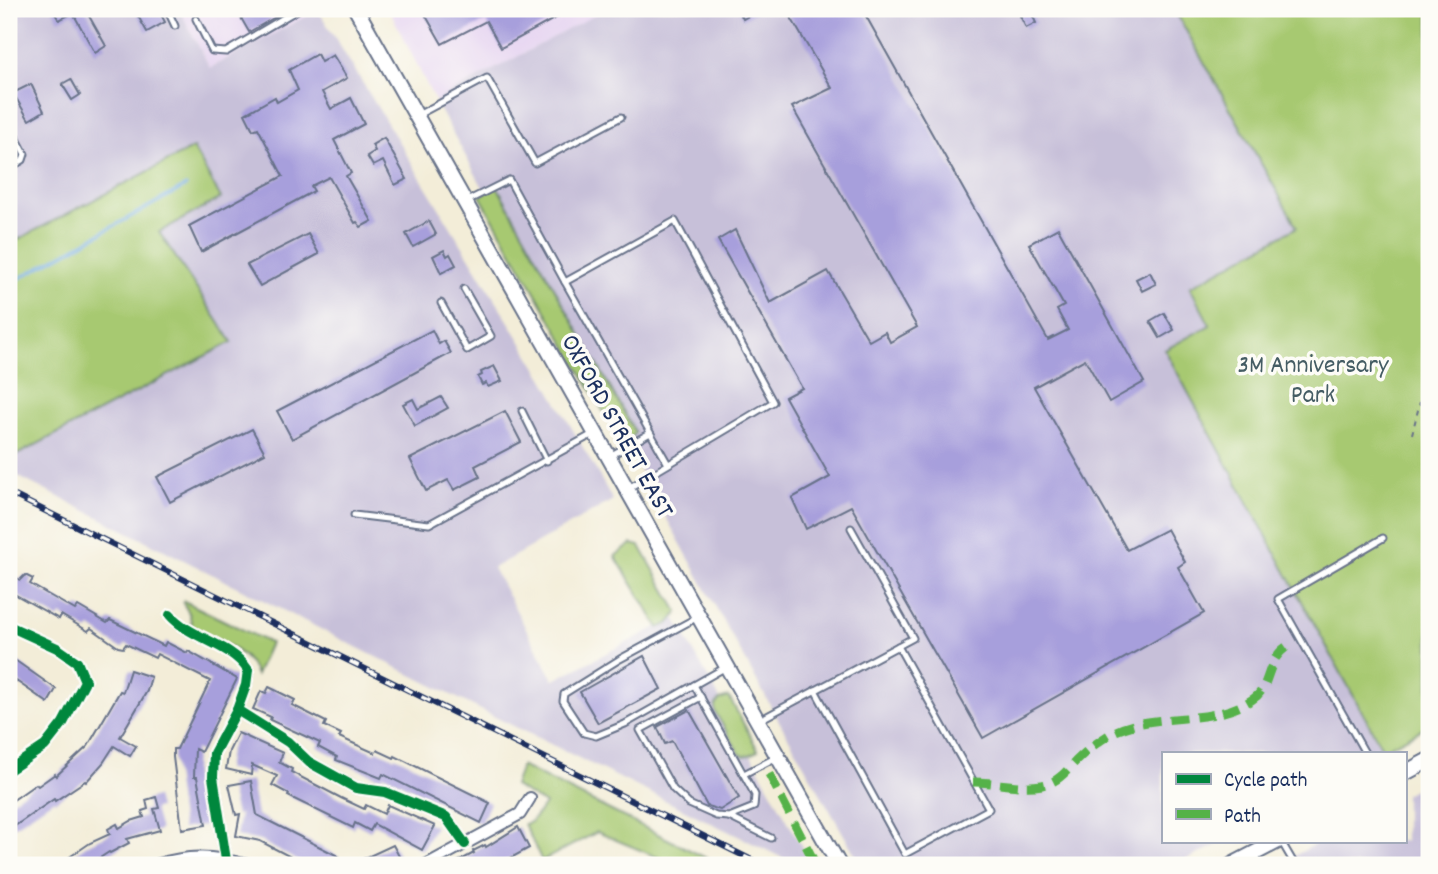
<svg xmlns="http://www.w3.org/2000/svg" width="1438" height="874" font-family="Dekko,sans-serif">
  <style>
    .built { fill: #e5d3f1 }
    .industrial { fill: #c7c0d9 }
    .green { fill: #a7c971; stroke: #617c68; stroke-width: 2 }
    .lines { fill: none; stroke-linecap: round; stroke-linejoin: round }
    .stream { stroke: #6ea9df; stroke-width: 3.5 }
    .building { fill: #a79fdc }
    .service-casing { stroke: #677289; stroke-width: 9 }
    .minor-casing { stroke: #677289; stroke-width: 14 }
    .secondary-casing { stroke: #677289; stroke-width: 18 }
    .path { stroke: #677289; stroke-width: 2; stroke-dasharray: 5 5; stroke-linecap: butt }
    .service { stroke: #fff; stroke-width: 5 }
    .minor { stroke: #fff; stroke-width: 10 }
    .secondary { stroke: #fff; stroke-width: 14 }
    .rail-casing { stroke: #1b2f5e; stroke-width: 6 }
    .rail { stroke: #fdfcf7; stroke-width: 3.5; stroke-dasharray: 10; stroke-linecap: butt }
    .quiet { stroke: #55b248; stroke-width: 9; stroke-dasharray: 18 9; stroke-linecap: butt }
    .cycleway-casing { stroke: #fdfcf7; stroke-width: 15 }
    .cycleway { stroke: #00873e; stroke-width: 10 }
    .labels { text-anchor: middle; stroke-width: 7; stroke-linejoin: round; paint-order: stroke }
    .park-label { font-size: 26px; fill: #455d64; stroke: #fdfcf7 }
    .street-label { font-size: 26px; fill: #1b2f5e; stroke: #fdfcf7 }
  </style>
  <rect width="100%" height="100%" fill="#fdfcf7"/>
  <filter id="ink" filterUnits="userSpaceOnUse"><feTurbulence type="fractalNoise" baseFrequency=".0143" numOctaves="2"/><feDisplacementMap in="SourceGraphic" scale="14" xChannelSelector="R" yChannelSelector="G"/><feConvolveMatrix kernelMatrix="1 2 1 2 8 2 1 2 1" color-interpolation-filters="sRGB"/></filter>
  <filter id="wash" filterUnits="userSpaceOnUse"><feTurbulence type="fractalNoise" baseFrequency=".00686" numOctaves="4" result="noise"/><feDisplacementMap in="SourceGraphic" scale="28" xChannelSelector="R" yChannelSelector="G"/><feGaussianBlur stdDeviation="1.57" result="paint"/><feColorMatrix in="noise" values="0 0 0 0 0 0 0 0 0 0 0 0 0 0 0 0 0 1.4 0 .05"/><feComposite in="paint" operator="in"/></filter>
  <g filter="url(#wash)">
    <rect width="100%" height="100%" fill="#f3edd8"/>
    <g class="built">
      <polygon points="179,9 318,9 318,10 210,68"/>
      <polygon points="389,9 607,9 435,101"/>
    </g>
    <g class="industrial">
      <polygon points="9,9 179,9 210,68 318,10 545,381 613,500 493,568 554,680 675,618 812,865 797,865 491,715 9,472 9,459 231,342 105,193 9,244"/>
      <polygon points="606,9 1174,9 1297,227 1190,286 1210,325 1165,350 1391,751 1387,753 1163,753 1163,841 1225,841 1176,865 861,865 779,721 435,101"/>
      <polygon points="1429,780 1429,865 1278,865 1321,841 1405,841 1405,794"/>
    </g>
    <g class="green">
      <polygon points="1174,9 1429,9 1429,726 1383,750 1165,350 1210,325 1190,287 1297,227"/>
      <polygon points="193,148 221,198 159,232 232,342 9,459 9,244"/>
      <polygon points="497,186 635,432 631,439 622,444 480,196"/>
      <polygon points="632,544 640,546 678,612 670,623 659,628 615,556"/>
      <path d="M184 601 270 643 256 675C247 648 215 641 192 626L189 613 183 603Z"/>
      <polygon points="729,697 758,750 752,754 744,756 739,753 715,712 715,706 719,700"/>
      <polygon points="521,766 706,858 692,865 688,860 676,865 597,832 542,861 524,824 531,822 545,804 514,786"/>
    </g>
    <g class="lines">
      <polyline class="stream" points="9,284 186,186"/>
    </g>
    <g id="blocks">
      <g class="building">
        <polygon points="52,9 85,9 106,46 95,53 73,13 59,20"/>
        <polygon points="134,9 158,9 165,22 147,32"/>
        <polygon points="258,9 289,9 249,32 241,18"/>
        <polygon points="422,9 572,9 501,48 486,21 442,44"/>
        <polygon points="738,9 761,9 743,19"/>
        <polygon points="786,9 862,9 1048,340 1068,330 1057,310 1064,306 1029,244 1058,228 1144,382 1109,402 1085,359 1034,387 1127,550 1167,529 1185,562 1178,567 1204,613 983,738 851,506 806,529 792,498 830,477 785,397 802,388 718,240 735,230 770,303 828,271 869,341 885,332 890,342 917,327 792,107 832,88"/>
        <polygon points="1030,10 1036,23 1026,28 1020,16"/>
        <polygon points="317,54 321,62 333,55 347,78 322,92 331,109 351,98 364,124 334,140 351,173 346,176 372,221 361,227 357,222 355,223 329,177 311,186 314,191 201,252 189,226 283,176 258,128 253,130 245,114 275,97 277,102 298,90 289,70"/>
        <polygon points="71,79 80,95 72,100 62,84"/>
        <polygon points="31,84 44,111 29,120 13,93"/>
        <polygon points="384,138 407,179 395,185 383,161 373,166 367,156 375,151 372,145"/>
        <polygon points="429,221 436,234 413,247 406,234"/>
        <polygon points="308,234 319,254 260,286 247,265"/>
        <polygon points="444,250 447,256 450,254 456,265 441,273 433,256"/>
        <polygon points="1150,272 1156,284 1142,291 1136,279"/>
        <polygon points="1164,313 1174,330 1160,338 1150,321"/>
        <polygon points="432,330 439,344 444,341 451,353 292,439 277,411"/>
        <polygon points="494,366 502,381 488,387 486,383 482,385 478,377 482,375 481,372"/>
        <polygon points="441,397 448,408 415,426 403,404 413,399 418,409"/>
        <polygon points="505,411 521,442 475,466 480,477 454,490 448,480 426,491 410,459"/>
        <polygon points="252,429 265,453 170,502 157,477"/>
        <polygon points="9,574 20,580 25,575 33,579 30,584 75,610 78,606 107,623 110,620 164,646 166,642 187,653 188,651 237,679 201,752 195,749 194,777 197,777 206,825 182,829 173,757 173,749 177,749 210,681 157,654 155,658 126,644 123,648 118,647 91,628 88,631 61,615 59,619 9,591"/>
        <polygon points="9,656 56,689 48,703 9,676"/>
        <polygon points="644,656 661,689 598,723 580,692"/>
        <polygon points="130,670 151,677 147,691 120,737 136,746 130,756 114,746 103,763 86,782 85,781 55,801 54,799 9,830 9,803 36,784 38,786 55,774 56,776 88,746 120,691 123,692"/>
        <polygon points="269,687 295,700 292,705 326,722 324,726 341,734 339,737 375,753 377,750 394,758 395,756 490,803 481,823 383,774 381,778 336,760 337,757 318,747 320,743 270,720 271,717 253,709 261,691 266,693"/>
        <polygon points="689,710 739,798 720,810 707,806 672,741 665,744 657,727"/>
        <polygon points="238,733 283,753 279,762 292,769 291,772 341,798 364,809 366,805 384,814 388,805 435,826 422,850 374,824 370,831 355,823 353,828 288,796 289,794 272,785 277,776 252,765 251,775 226,769 229,751"/>
        <polygon points="251,781 257,815 338,856 333,865 306,865 260,841 236,836 240,814 236,815 229,785"/>
        <polygon points="156,797 159,808 154,809 160,830 127,839 129,843 110,853 109,852 89,865 58,865 90,843 110,834 108,829 117,824 119,828 131,821 144,817 142,811 148,809 146,800"/>
        <polygon points="518,827 529,848 498,865 452,865 474,853 473,851 485,845 486,847"/>
        <polygon points="393,845 400,858 396,860 399,865 350,865"/>
      </g>
    </g>
  </g>
  <g filter="url(#ink)">
    <use href="#blocks" fill-opacity="0" stroke="#677289" stroke-width="2"/>
    <g class="lines">
      <defs>
        <g id="service">
          <polyline points="167,9 175,26"/>
          <polyline points="196,19 212,51 226,52 299,9"/>
          <polyline points="416,116 487,78 535,163 621,117"/>
          <polyline points="9,124 25,154 23,160 9,168"/>
          <polyline points="467,201 509,180 565,282 675,221 773,402 627,489"/>
          <polyline points="565,282 668,464"/>
          <polyline points="441,303 467,350 491,336 464,289"/>
          <polyline points="522,411 547,461"/>
          <polyline points="610,456 650,433"/>
          <polyline points="354,515 429,524 593,434"/>
          <polyline points="696,618 620,659 564,694 563,701 584,733 596,736 625,724 726,667"/>
          <polyline points="694,685 755,795 754,807 729,817"/>
          <polyline points="815,690 905,854 989,809 898,646"/>
          <polyline points="701,697 640,730 673,789 689,804 716,816 729,817 771,838"/>
          <polyline points="758,721 913,638 851,528"/>
          <polyline points="1365,753 1278,599 1383,538"/>
          <polyline points="744,774 775,758"/>
          <polyline points="1281,841 1295,865"/>
        </g>
        <g id="minor">
          <path d="M170 615C191 639 230 643 248 670L246 685 237 710 214 753 213 777 226 860"/>
          <polyline points="9,626 57,648 77,662 85,681 63,723 45,746 9,770"/>
          <polyline points="237,710 288,742 309,762 356,788 385,792 446,817 465,844"/>
          <path d="M155 865C191 854 212 856 248 865"/>
          <polyline points="426,865 520,814 530,798"/>
        </g>
        <g id="secondary">
          <polyline points="356,9 839,865"/>
          <polyline points="1405,773 1429,760"/>
          <polyline points="1232,865 1278,841"/>
        </g>
      </defs>
      <use href="#service" class="service-casing"/>
      <use href="#minor" class="minor-casing"/>
      <use href="#secondary" class="secondary-casing"/>
      <polyline class="path" points="1412,434 1420,402 1429,389"/>
      <use href="#service" class="service"/>
      <use href="#minor" class="minor"/>
      <use href="#secondary" class="secondary"/>
      <defs>
        <polyline id="rail" points="9,493 762,865"/>
      </defs>
      <use href="#rail" class="rail-casing"/>
      <use href="#rail" class="rail"/>
      <g class="quiet">
        <polyline points="769,774 816,865"/>
        <path d="M973 782C996 782 1020 789 1042 785 1059 782 1065 772 1076 761 1087 750 1101 739 1114 732 1157 711 1211 727 1253 699 1271 688 1265 662 1286 647"/>
      </g>
      <defs>
        <g id="cycleway">
          <path d="M170 615C191 639 230 643 248 670L246 685 237 710 214 753 213 777 226 860"/>
          <polyline points="9,626 57,648 77,662 85,681 63,723 45,746 9,770"/>
          <polyline points="237,710 288,742 309,762 356,788 385,792 446,817 465,844"/>
        </g>
      </defs>
      <use href="#cycleway" class="cycleway-casing"/>
      <use href="#cycleway" class="cycleway"/>
    </g>
  </g>
  <g class="labels">
    <g class="park-label">
      <text x="1313" y="372">3M Anniversary<tspan x="1313" dy="30">Park</tspan></text>
    </g>
    <g class="street-label">
      <text transform="translate(619 425) rotate(61)" y="9">OXFORD STREET EAST</text>
    </g>
  </g>
  <rect width="1438" height="874" fill="none" stroke="#fdfcf7" stroke-width="35"/>
  <rect x="1162" y="752" width="245" height="91" fill="#fdfcf7" stroke="#a3aaba" stroke-width="2"/>
  <rect x="1176" y="774" width="35" height="10" fill="#00873e" stroke="#a3aaba" stroke-width="2"/>
  <text x="1224" y="786" font-size="21" fill="#1b2f5e">Cycle path</text>
  <rect x="1176" y="809" width="35" height="10" fill="#55b248" stroke="#a3aaba" stroke-width="2"/>
  <text x="1224" y="822" font-size="21" fill="#1b2f5e">Path</text>
</svg>
